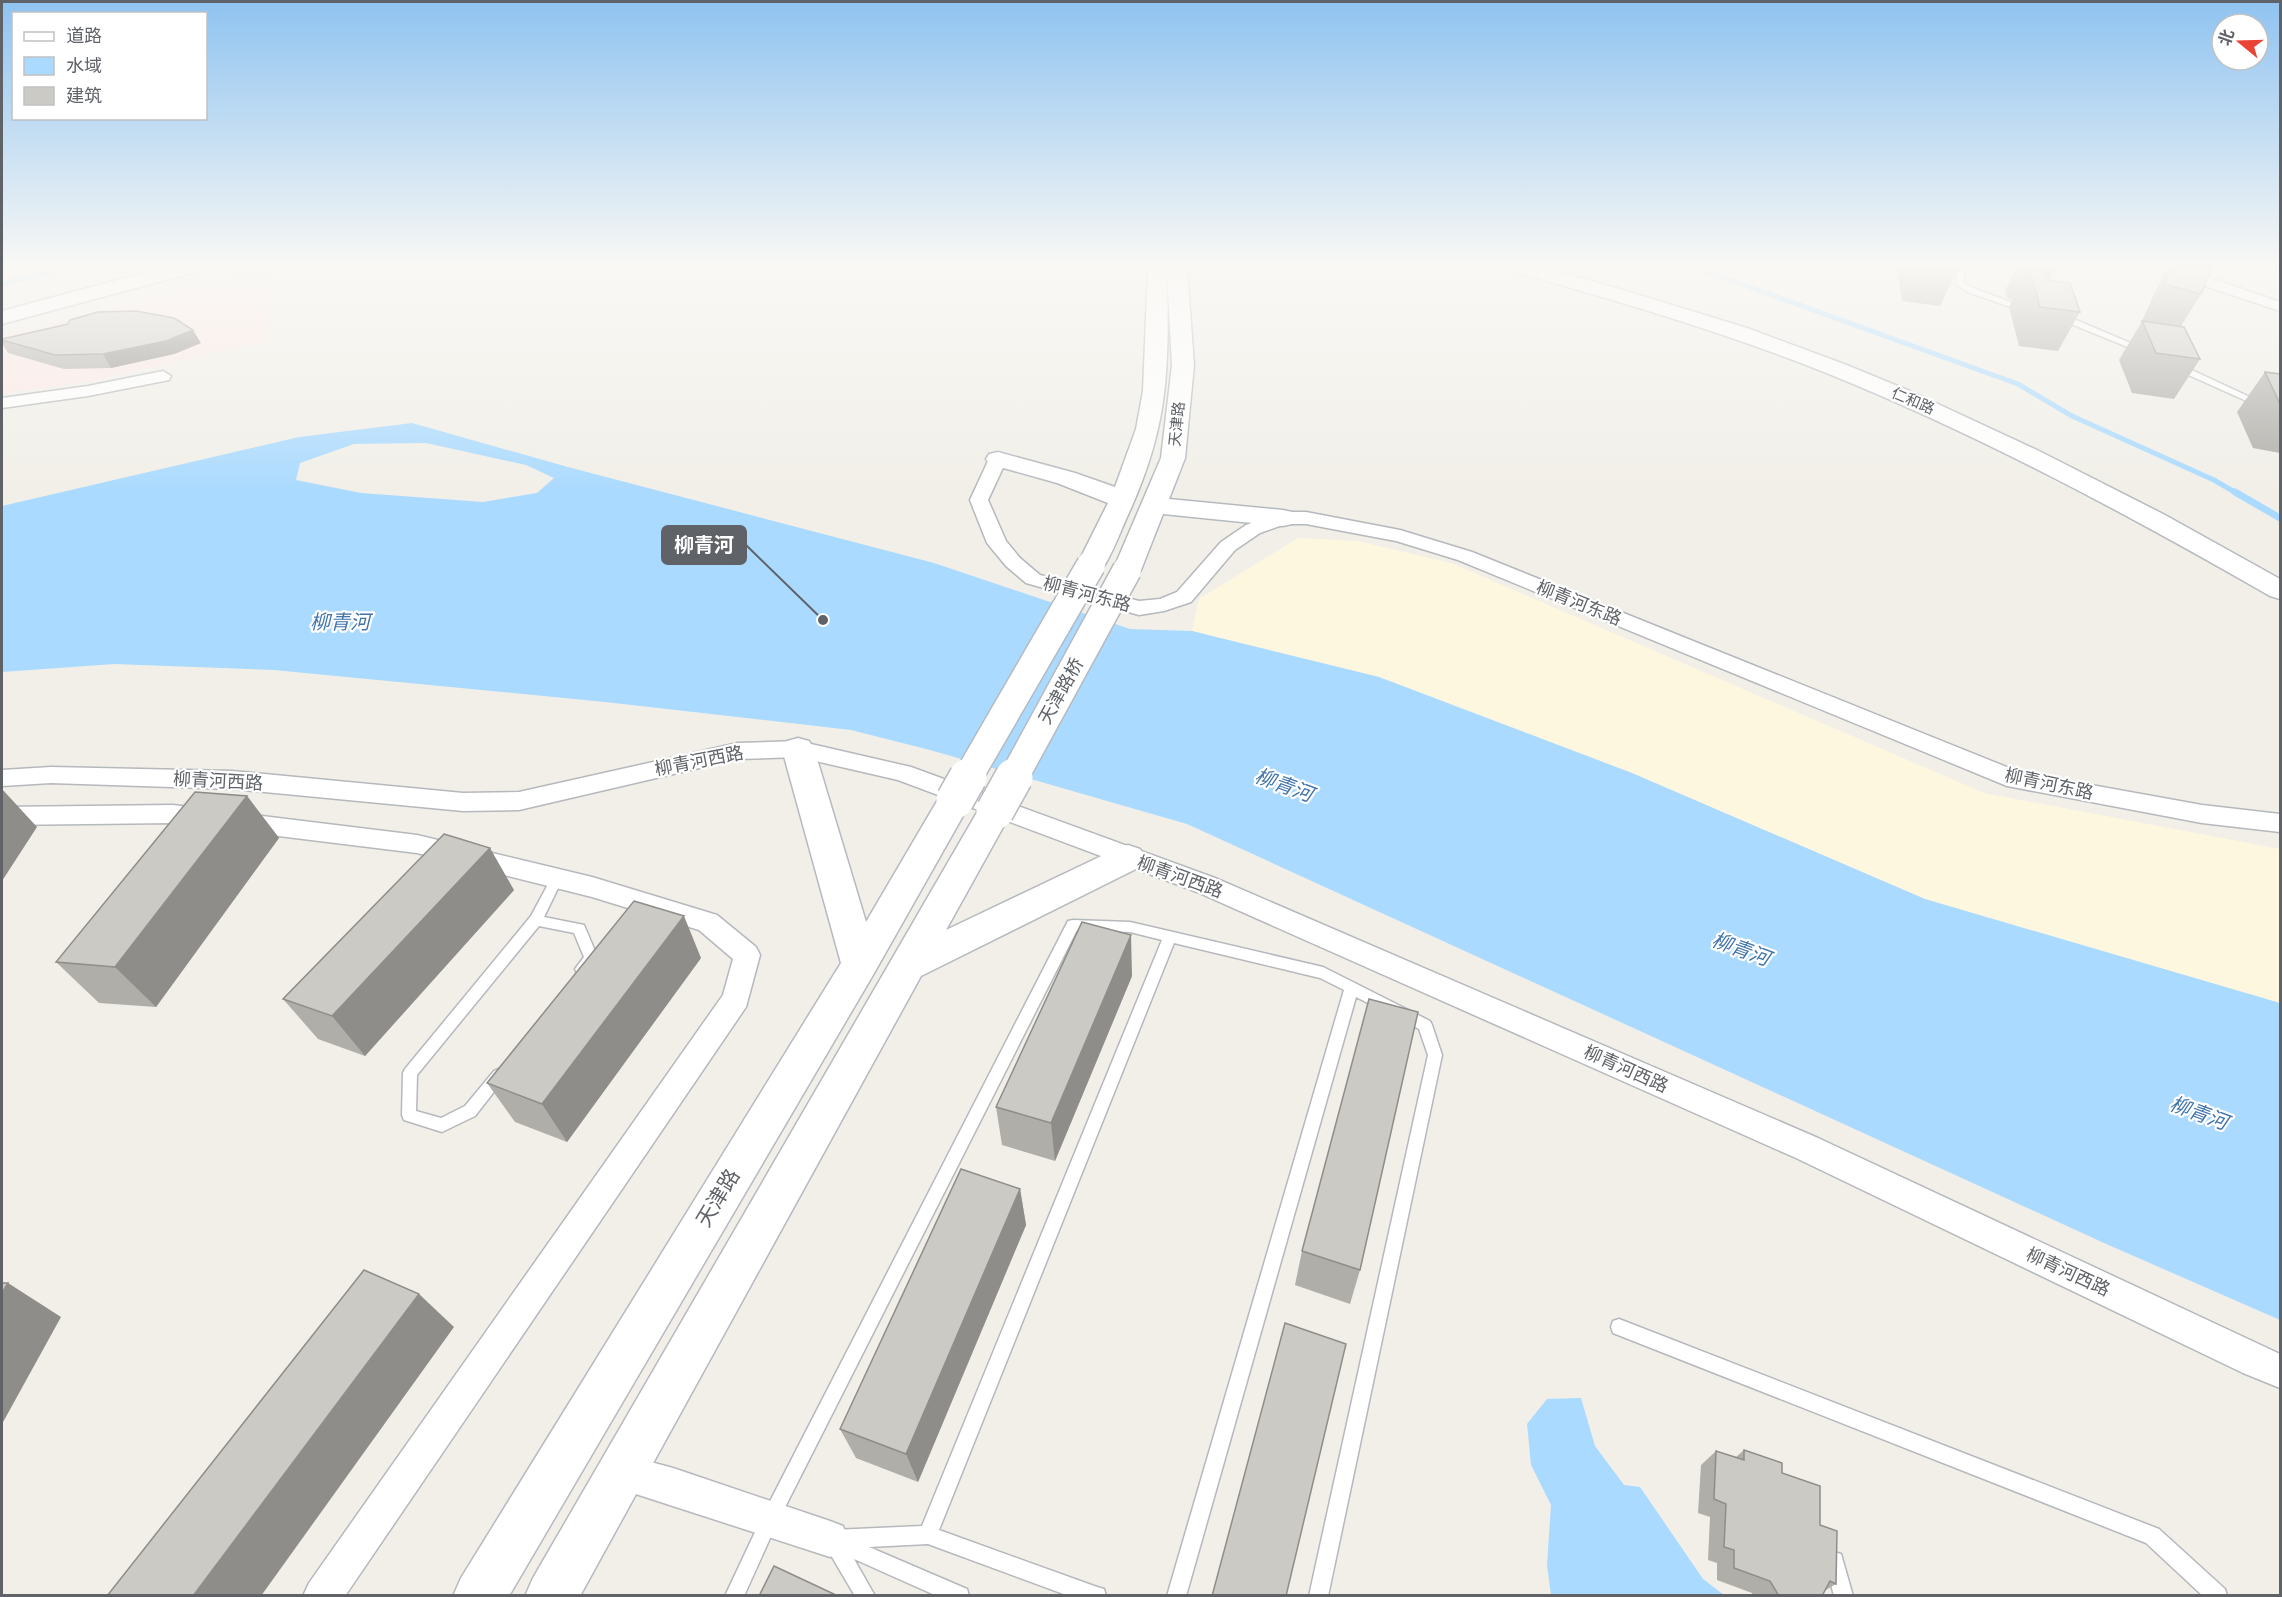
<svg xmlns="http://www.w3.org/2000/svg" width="2282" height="1597" font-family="'Open Sans','Noto Sans SC',sans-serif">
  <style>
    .commercial { fill: #fef7e0 }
    .medical { fill: #fce8e6 }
    .water { fill: #aadaff; fill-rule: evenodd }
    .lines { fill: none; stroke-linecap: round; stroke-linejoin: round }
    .stream-far1 { stroke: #aadaff; stroke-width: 5 }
    .stream { stroke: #aadaff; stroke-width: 7 }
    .lane-casing { stroke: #b5b8bc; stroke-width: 3 }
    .street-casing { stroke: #b5b8bc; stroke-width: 3 }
    .secondary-casing { stroke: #b6babf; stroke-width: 3 }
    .lane { fill: #fff; fill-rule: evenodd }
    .street { fill: #fff; fill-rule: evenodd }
    .secondary { fill: #fff; fill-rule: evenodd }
    .secondary-bridge-far1-casing { stroke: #b6babf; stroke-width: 31; stroke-linecap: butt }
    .secondary-bridge-casing { stroke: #b6babf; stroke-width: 40; stroke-linecap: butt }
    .secondary-bridge-far1 { stroke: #fff; stroke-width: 28 }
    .secondary-bridge { stroke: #fff; stroke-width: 37 }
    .wall { fill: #afaea9 }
    .shaded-wall { fill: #8f8d8a }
    .building { fill: #cccac5; stroke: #8f8d8a; stroke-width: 1.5 }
    .labels { text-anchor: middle; stroke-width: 4.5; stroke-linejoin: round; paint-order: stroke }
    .far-street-label { font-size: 15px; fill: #5f6368; stroke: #fff }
    .street-label { font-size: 18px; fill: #5f6368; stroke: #fff }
    .water-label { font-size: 20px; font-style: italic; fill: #4174aa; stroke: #fff }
    .near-street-label { font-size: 21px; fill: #5f6368; stroke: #fff }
    .leader { fill: none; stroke: #5f6368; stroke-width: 2 }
    .callout-dot { fill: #5f6368; stroke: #fff; stroke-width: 2 }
    .callout { fill: #5f6368; stroke: #5f6368; stroke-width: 2 }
    .callout-label { font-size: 20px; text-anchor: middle; font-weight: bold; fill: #fff }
  </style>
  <rect width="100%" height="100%" fill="#f1efe8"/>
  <polygon class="commercial" points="1298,538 1357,541 1451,563 1984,793 2280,849 2280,1003 1925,899 1632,773 1379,677 1192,631 1199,599"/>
  <polygon class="medical" points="271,271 266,341 97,380 2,394 2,336 236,277"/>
  <g class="water">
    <path d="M412 423 568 467 934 563 1130 629 1192 631 1379 677 1632 773 1925 899 2280 1003V1320L2104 1243 1187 824 930 750 851 730 605 702 274 670 114 664 2 672V506L299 437ZM426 443 526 465 554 478 537 493 483 502 361 493 296 480 300 463 354 444Z"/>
    <polygon points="1581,1398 1595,1446 1624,1485 1640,1487 1703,1579 1724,1595 1551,1595 1547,1565 1551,1505 1531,1465 1527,1424 1547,1399"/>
  </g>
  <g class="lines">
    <g class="stream-far1">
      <polyline points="1697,268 2018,384 2072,416 2214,480 2238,494"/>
      <polyline points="2,284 61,268"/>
    </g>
    <polyline class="stream" points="2235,492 2280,518"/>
    <defs>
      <g id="lane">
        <polygon points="1958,268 1966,268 1963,282 1976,289 2029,309 2022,311 1970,293 1956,285"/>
        <polygon points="2056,317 2076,320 2147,350 2140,352 2071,324 2056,321"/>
        <polygon points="2175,365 2181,365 2280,411 2280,416 2175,369"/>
        <path d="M557 873 561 875 563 878 544 917 584 925 598 958C594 966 587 976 577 973L575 969 584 957 574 933 539 926 417 1075 416 1111 441 1118 465 1106 494 1071 499 1069 504 1071 506 1075 504 1079 475 1116 442 1132 404 1120 402 1115 403 1073 405 1069 531 916 553 875Z"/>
        <polygon points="1073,920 1130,922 1323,967 1430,1021 1432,1025 1442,1055 1328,1596 1309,1596 1428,1055 1419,1029 1356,997 1186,1596 1167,1596 1344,990 1320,978 1174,943 939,1530 1097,1587 1104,1589 1106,1596 1069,1596 928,1544 869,1547 967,1589 969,1596 937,1596 854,1559 875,1596 855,1596 822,1540 824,1533 833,1530 922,1526 1162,940 1130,932 1077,930 776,1525 744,1596 725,1596 764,1513 1068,921"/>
        <polygon points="1619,1319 2159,1529 2225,1589 2227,1596 2203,1596 2146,1543 1613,1333 1611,1327 1613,1321"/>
        <polygon points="1834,1552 1841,1554 1853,1596 1834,1596 1825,1561 1827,1554"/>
      </g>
      <g id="street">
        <polygon points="2159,268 2181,268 2280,302 2280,311 2161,271"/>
        <polygon points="163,371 171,376 169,380 88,396 2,408 2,398 88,386"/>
        <polygon points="998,454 1004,455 1007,459 988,500 1006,541 1020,558 1040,575 1139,601 1160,599 1177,592 1221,542 1246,525 1283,512 1306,512 1400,530 1472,552 2019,772 2202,805 2280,814 2280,832 2202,823 2007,786 1458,560 1396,541 1306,524 1285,524 1260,533 1235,550 1191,602 1164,611 1139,615 1026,583 1006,566 987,543 970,500 989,459 992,455"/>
        <polygon points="798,741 911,767 1215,878 1818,1138 2280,1354 2280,1388 2243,1373 1796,1158 1197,892 898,780 798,757 738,759 519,810 463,811 232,789 51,783 2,786 2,770 51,767 232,771 463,793 519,792 738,743"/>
        <polygon points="173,805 417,835 592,877 717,915 756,947 760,955 746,1007 345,1596 303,1596 309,1583 723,995 733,959 699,930 592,897 417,853 173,823 2,825 2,807"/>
        <polygon points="621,1454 673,1468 830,1521 843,1526 848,1539 843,1552 830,1557 608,1485 603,1472 608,1459"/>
      </g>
      <g id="secondary">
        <polygon points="162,268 198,268 195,272 2,324 2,311"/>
        <path d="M1148 268H1187L1194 365 1185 458 1169 499 1283 510 1292 512 1296 518 1292 524 1283 526 1163 514 1141 570 1137 576 1127 578 1117 576 1113 570 1161 458 1172 365 1167 274C1169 371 1169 427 1127 517 1119 535 1112 555 1101 571L1091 573 1081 571 1077 565 1108 503 1057 483 989 464 986 459 989 454 998 452 1075 473 1115 487 1136 429 1143 391Z"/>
        <path d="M1512 268H1546L1623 290 1747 328 1844 364 1910 391 2039 451 2165 515 2280 579V599L2270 596C2127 514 1982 436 1829 374 1727 333 1621 302 1515 272Z"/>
        <polygon points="798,738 809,741 814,749 866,922 943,791 955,788 967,791 972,800 873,975 509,1596 453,1596 461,1578 841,963 782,749 787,741"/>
        <polygon points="995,799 1007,802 1012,811 946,930 1116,849 1128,845 1140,849 1145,858 1140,867 921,976 580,1596 525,1596 533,1578 983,802"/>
      </g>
    </defs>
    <use href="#lane" class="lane-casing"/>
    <use href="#street" class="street-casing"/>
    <use href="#secondary" class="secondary-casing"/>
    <use href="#lane" class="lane"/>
    <use href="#street" class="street"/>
    <use href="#secondary" class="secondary"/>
    <defs>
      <g id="secondary-bridge-far1">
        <polyline points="967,779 1091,565"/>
        <polyline points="1013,779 1127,570"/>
      </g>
      <g id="secondary-bridge">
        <polyline points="955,800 968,777"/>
        <polyline points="995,811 1014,777"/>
      </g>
    </defs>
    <use href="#secondary-bridge-far1" class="secondary-bridge-far1-casing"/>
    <use href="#secondary-bridge" class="secondary-bridge-casing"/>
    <use href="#secondary-bridge-far1" class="secondary-bridge-far1"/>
    <use href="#secondary-bridge" class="secondary-bridge"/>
  </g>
  <g class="wall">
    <polygon points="1897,268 1958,268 1940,306 1902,301"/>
    <polygon points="2016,268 2055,268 2048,280 2080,312 2058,351 2019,346 2009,307 2013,300 2007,298 2005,291"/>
    <polygon points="2166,268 2212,268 2201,294 2181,326 2200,359 2174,399 2132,393 2119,360 2141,323"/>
    <polygon points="2,339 201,343 174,354 111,368 64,369 8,353 2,343"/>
    <polygon points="2265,372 2280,374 2280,453 2253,448 2237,412"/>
    <polygon points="247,796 279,838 156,1007 99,1003 56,962"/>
    <polygon points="514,890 365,1056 318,1039 283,999"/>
    <polygon points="701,958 567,1142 515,1122 487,1083"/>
    <polygon points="1132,976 1055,1161 1002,1145 996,1107"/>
    <polygon points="1020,1189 1026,1225 918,1482 856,1458 840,1429"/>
    <polygon points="1302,1251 1360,1270 1350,1304 1295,1285"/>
    <polygon points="1744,1450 1782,1473 1820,1525 1836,1584 1824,1591 1822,1596 1753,1596 1752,1593 1717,1580 1717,1563 1708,1560 1710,1517 1698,1513 1701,1465 1716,1451 1736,1457"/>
  </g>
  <g class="shaded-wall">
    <polygon points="2053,268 2055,268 2037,299 2037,298"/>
    <polygon points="193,330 201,343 174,354 111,368 103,354"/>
    <polygon points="2,789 37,827 2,881"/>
    <polygon points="247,796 279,838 156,1007 115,967"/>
    <polygon points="490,848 514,890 365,1056 332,1016"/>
    <polygon points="684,916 701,958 567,1142 542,1104"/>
    <polygon points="1131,935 1132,976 1055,1161 1051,1123"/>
    <polygon points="1020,1189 1026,1225 918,1482 906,1454"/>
    <polygon points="8,1283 61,1317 2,1424 2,1293"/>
    <polygon points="419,1294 454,1327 261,1596 193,1596"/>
  </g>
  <g class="building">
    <polygon points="2171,268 2212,268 2201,294 2164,284"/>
    <polygon points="2029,269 2049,276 2047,280 2070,283 2080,312 2040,307"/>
    <polygon points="136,311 174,318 193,330 166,341 103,354 55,355 2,340 2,339 68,324 70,320 98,312"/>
    <polygon points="2142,321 2184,327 2200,359 2156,353"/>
    <polygon points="2265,372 2280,374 2280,404"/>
    <polygon points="195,792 247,796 115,967 56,962"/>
    <polygon points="444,834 490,848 332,1016 283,999"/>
    <polygon points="634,901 684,916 542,1104 487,1083"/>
    <polygon points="1082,922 1131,935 1051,1123 996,1107"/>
    <polygon points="1369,999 1418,1012 1360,1270 1302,1251"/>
    <polygon points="961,1169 1020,1189 906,1454 840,1429"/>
    <polygon points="364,1270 419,1294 193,1596 107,1596"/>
    <polygon points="2,1283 8,1283 2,1293"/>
    <polygon points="1285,1323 1346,1344 1286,1596 1212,1596"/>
    <polygon points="1744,1450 1782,1463 1782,1473 1820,1486 1820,1525 1837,1531 1836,1584 1830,1581 1822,1596 1779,1596 1770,1581 1734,1568 1734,1550 1724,1547 1726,1504 1714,1499 1716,1451 1744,1460"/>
    <polygon points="774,1566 838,1596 759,1596"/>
  </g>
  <linearGradient id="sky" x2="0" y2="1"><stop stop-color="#8fc3f1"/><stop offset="0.54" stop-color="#f9f8f5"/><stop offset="1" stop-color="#f9f8f5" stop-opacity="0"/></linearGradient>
  <rect width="2282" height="492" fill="url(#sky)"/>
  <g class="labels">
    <g class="far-street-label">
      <text transform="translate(1913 401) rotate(23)" y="5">仁和路</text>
      <text transform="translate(1177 424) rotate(-84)" y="5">天津路</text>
    </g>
    <g class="street-label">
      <text transform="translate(1087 594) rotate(15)" y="6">柳青河东路</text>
      <text transform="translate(1579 603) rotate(22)" y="6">柳青河东路</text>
      <text transform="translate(1061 691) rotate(-61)" y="6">天津路桥</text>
      <text transform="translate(699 761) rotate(-11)" y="6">柳青河西路</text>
      <text transform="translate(218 781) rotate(3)" y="6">柳青河西路</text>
      <text transform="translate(2049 784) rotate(12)" y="6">柳青河东路</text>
      <text transform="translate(1180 877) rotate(20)" y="6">柳青河西路</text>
      <text transform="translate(1626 1069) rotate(24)" y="6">柳青河西路</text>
      <text transform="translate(2068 1272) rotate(25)" y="6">柳青河西路</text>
    </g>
    <g class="water-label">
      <text x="340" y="629">柳青河</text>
      <text transform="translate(1284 785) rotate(20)" y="7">柳青河</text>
      <text transform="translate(1741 949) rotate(20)" y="7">柳青河</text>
      <text transform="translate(2199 1113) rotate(20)" y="7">柳青河</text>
    </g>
    <g class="near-street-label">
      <text transform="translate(718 1198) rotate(-59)" y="7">天津路</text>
    </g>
  </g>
  <path class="leader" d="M823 620L746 545"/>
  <circle class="callout-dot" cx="823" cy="620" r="6"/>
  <rect class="callout" x="662" y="526" width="84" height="38" rx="6"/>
  <g class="callout-label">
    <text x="704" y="552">柳青河</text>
  </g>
  <rect width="2282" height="1597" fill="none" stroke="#5f6368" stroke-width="6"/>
  <rect x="12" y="12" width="195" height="108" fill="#ffffff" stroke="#bfc1c3" stroke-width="1.5"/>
  <rect x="24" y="32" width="30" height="9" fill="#ffffff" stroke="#bfc1c3" stroke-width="1.5"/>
  <text x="66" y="42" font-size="18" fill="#5f6368">道路</text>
  <rect x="24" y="57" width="30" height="18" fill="#aadaff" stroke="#bfc1c3" stroke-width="1.5"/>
  <text x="66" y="72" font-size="18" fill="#5f6368">水域</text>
  <rect x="24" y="87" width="30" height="18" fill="#cccac5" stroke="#bfc1c3" stroke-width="1.5"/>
  <text x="66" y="102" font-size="18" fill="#5f6368">建筑</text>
  <g transform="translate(2240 42) rotate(289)"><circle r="28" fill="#ffffff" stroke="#bfc1c3" stroke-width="1.5"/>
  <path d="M0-4.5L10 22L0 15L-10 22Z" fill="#ea4335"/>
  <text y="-9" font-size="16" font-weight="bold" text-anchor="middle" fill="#5f6368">北</text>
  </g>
</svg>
